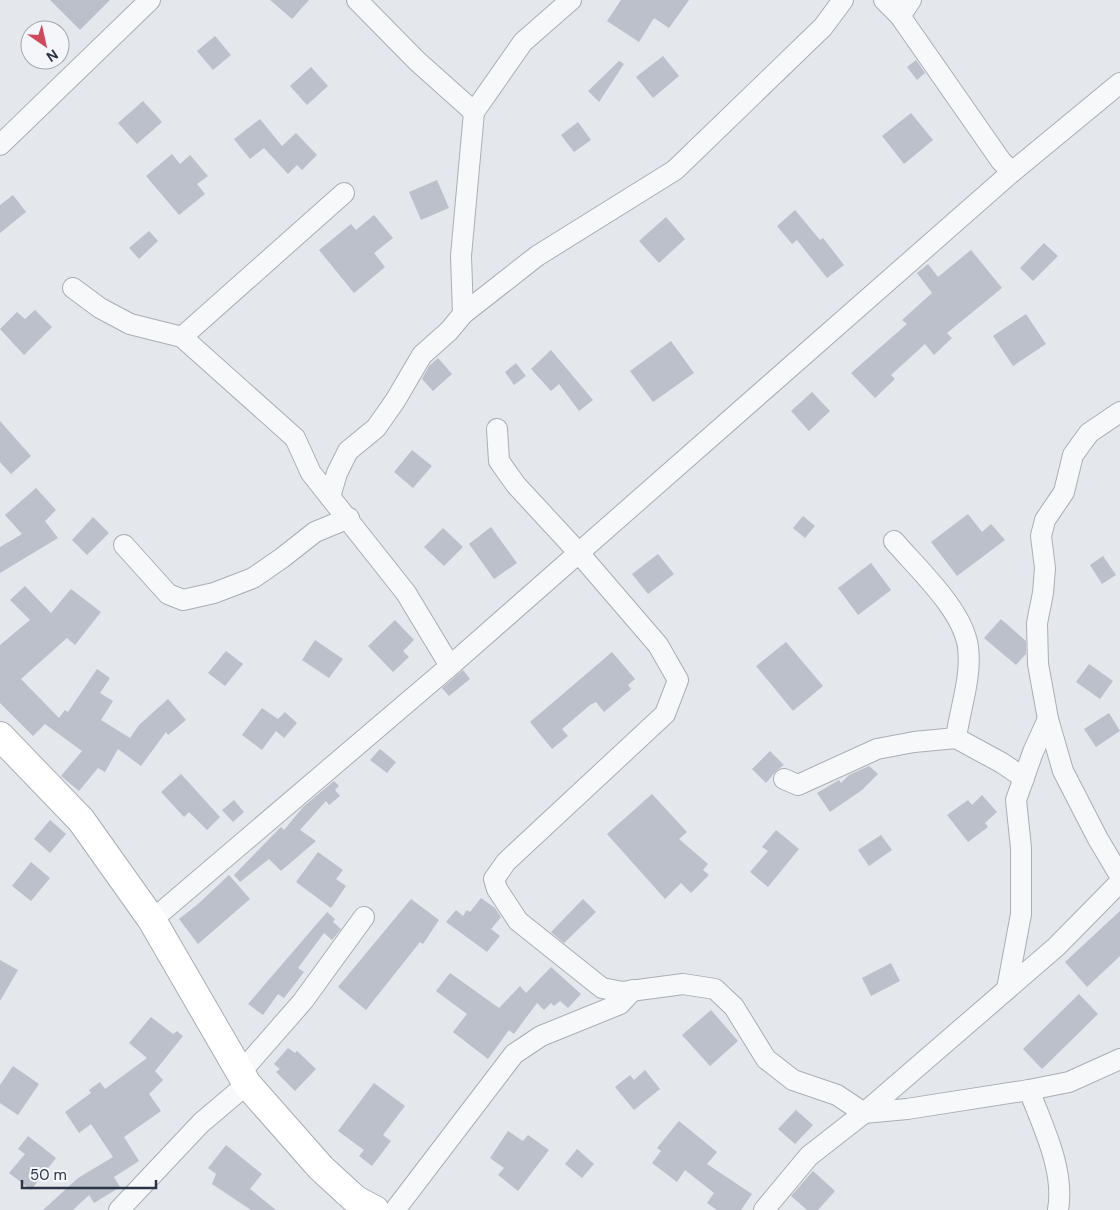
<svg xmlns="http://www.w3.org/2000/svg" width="1120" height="1210" font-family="'DM Sans',sans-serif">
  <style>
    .building { fill: #bbc0ca }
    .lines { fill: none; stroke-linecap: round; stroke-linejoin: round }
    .street-casing { stroke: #a9aeb7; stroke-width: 22 }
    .secondary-casing { stroke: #a9aeb7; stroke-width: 30 }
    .street { stroke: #f7f8fa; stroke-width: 20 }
    .secondary { stroke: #fff; stroke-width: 28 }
  </style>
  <rect width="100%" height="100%" fill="#e4e7ec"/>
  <g class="building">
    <polygon points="50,0 110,0 80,30"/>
    <polygon points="270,0 309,0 292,19"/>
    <polygon points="621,0 689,0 669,28 654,18 639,42 607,21"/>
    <polygon points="215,36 231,55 213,70 197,51"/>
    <polygon points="663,56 679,76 653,98 636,77"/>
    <polygon points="916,60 925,73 917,80 907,67"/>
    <polygon points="619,61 624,64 599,102 588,91"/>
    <polygon points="311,67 328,86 307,105 290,86"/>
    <polygon points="143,101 162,122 137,144 118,123"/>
    <polygon points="911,113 933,140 904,164 882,136"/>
    <polygon points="260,119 282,146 296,133 317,155 302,170 297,165 288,174 264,148 250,159 234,139"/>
    <polygon points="578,122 591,140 574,152 561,135"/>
    <polygon points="172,154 180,164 190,155 208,176 197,184 205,194 179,215 146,176"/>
    <polygon points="437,180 449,208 421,220 409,192"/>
    <polygon points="13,195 26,212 0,233 0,205"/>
    <polygon points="795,210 820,240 823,238 844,265 827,278 797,240 792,244 777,226"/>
    <polygon points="374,215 393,238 374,253 385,267 354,293 319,250 351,224 356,230"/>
    <polygon points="666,217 685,239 659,263 639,241"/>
    <polygon points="149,231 158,241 139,259 129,248"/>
    <polygon points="1044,243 1058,256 1033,281 1020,268"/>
    <polygon points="971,250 1002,288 947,333 952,338 934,355 925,344 891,375 895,379 875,398 851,373 907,324 902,320 932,293 917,273 928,264 938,277"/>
    <polygon points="35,310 52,327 24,355 0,329 17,312 25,319"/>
    <polygon points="1026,314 1046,344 1013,366 993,336"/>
    <polygon points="671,341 694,373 653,402 630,371"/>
    <polygon points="551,350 593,400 579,411 559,384 551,391 531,369"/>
    <polygon points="438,358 452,374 433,391 422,379 429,366"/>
    <polygon points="516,363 526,376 514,385 505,372"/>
    <polygon points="812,392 830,411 809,431 791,411"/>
    <polygon points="0,421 31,456 11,474 0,462"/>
    <polygon points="412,450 432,466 413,488 394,472"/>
    <polygon points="36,488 56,510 45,521 58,538 0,573 0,547 22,534 5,515"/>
    <polygon points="968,514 982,532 991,524 1005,540 957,576 931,542"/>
    <polygon points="803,516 815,526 805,538 793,528"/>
    <polygon points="93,517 109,533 87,555 72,540"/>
    <polygon points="491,527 517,563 494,579 469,544"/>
    <polygon points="443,528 463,547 444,566 424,547"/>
    <polygon points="658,554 674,574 648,594 632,574"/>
    <polygon points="1103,556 1116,575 1102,584 1090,565"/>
    <polygon points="871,563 891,590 858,615 838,588"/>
    <polygon points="25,586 51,613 71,589 101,612 75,645 67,638 21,679 59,718 65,710 68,712 97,669 110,678 100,693 113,701 101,720 130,738 139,725 168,699 186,720 168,735 166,732 141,766 118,749 105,772 98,768 79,791 61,776 82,751 45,724 33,736 0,703 0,645 30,620 10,600"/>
    <polygon points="1001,619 1026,641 1026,654 1016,665 984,638"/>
    <polygon points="395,620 414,640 403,651 409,657 393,672 368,646"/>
    <polygon points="315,640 343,659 329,678 302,660"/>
    <polygon points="786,642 823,686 793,711 756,666"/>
    <polygon points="226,651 243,664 225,686 208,673"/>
    <polygon points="612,652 635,679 628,685 631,689 604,712 596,702 590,705 562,729 568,736 552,749 530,722"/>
    <polygon points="1089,664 1113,681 1100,699 1076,682"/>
    <polygon points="463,670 470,679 449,696 442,688"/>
    <polygon points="262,708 278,719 285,712 297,723 284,738 276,731 262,750 242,735"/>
    <polygon points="1109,713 1120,731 1096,747 1084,729"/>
    <polygon points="380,749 396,762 387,773 370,760"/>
    <polygon points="770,751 784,765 777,770 766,783 752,769"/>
    <polygon points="869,766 878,774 862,790 830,812 817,793 839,780 841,783 849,775"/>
    <polygon points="181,774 220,817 207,830 189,812 184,817 161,792"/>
    <polygon points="334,781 339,786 335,790 340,796 329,805 326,801 300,830 316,841 281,871 269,859 240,882 234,875 281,827 284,830 303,807"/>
    <polygon points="652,794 687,832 679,839 708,864 703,870 709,875 691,893 681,883 665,899 607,834"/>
    <polygon points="982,795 997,812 985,823 988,827 968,842 947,815 968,800 972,805"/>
    <polygon points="234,800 244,812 233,822 222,810"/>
    <polygon points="50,820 66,834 50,853 34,839"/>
    <polygon points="776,830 799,849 768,887 750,872 768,851 762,847"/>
    <polygon points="881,835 892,850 869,866 858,850"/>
    <polygon points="318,852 343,870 336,879 346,886 331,908 296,882"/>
    <polygon points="31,862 50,878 31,901 12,886"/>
    <polygon points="229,875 250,899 198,944 179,919 198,904"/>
    <polygon points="481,898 495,908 501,917 491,929 500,936 487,952 446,922 456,910 463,916 467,910 470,912"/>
    <polygon points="411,899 439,920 423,944 420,942 366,1010 338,987"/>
    <polygon points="583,899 596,912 564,943 551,932"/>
    <polygon points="1120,911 1120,956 1087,987 1065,962"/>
    <polygon points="327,912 335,919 333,922 341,929 332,940 324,933 298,968 304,972 284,998 278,994 263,1015 248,1004"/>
    <polygon points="0,960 18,970 0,1001"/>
    <polygon points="891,963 900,981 871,996 862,978"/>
    <polygon points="551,967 581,994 568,1008 560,1001 554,1006 551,1003 544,1010 537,1003 514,1034 509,1030 488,1059 453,1032 467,1014 436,991 450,973 499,1008 520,986 526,993"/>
    <polygon points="1079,994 1098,1014 1042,1069 1023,1049"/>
    <polygon points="711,1010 738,1041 710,1066 682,1035"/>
    <polygon points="151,1017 173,1034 177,1031 183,1036 155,1071 163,1080 149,1094 161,1111 124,1137 139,1161 114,1177 120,1187 94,1203 89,1195 73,1210 43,1210 78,1178 113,1157 91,1124 79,1133 65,1112 91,1093 89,1090 100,1082 105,1089 147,1058 129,1043"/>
    <polygon points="288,1048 295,1053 297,1051 316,1069 295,1091 276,1072 280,1069 274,1064"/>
    <polygon points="13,1066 39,1084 18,1115 0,1103 0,1085"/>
    <polygon points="645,1070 660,1089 634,1110 615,1087 630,1075 634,1080"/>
    <polygon points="374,1083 405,1106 383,1135 391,1141 372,1166 359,1156 364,1150 338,1131"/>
    <polygon points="796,1110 813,1125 795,1144 778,1129"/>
    <polygon points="679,1121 717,1152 707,1164 752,1194 741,1210 717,1210 707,1203 714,1193 685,1170 677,1182 652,1163 661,1151 657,1148"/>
    <polygon points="508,1131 523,1141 528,1135 549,1150 518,1191 498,1175 504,1168 490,1158"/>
    <polygon points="28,1136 56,1158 31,1190 9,1173 25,1154 18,1149"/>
    <polygon points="226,1145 262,1174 250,1189 276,1210 251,1210 212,1184 216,1174 208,1168"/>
    <polygon points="577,1149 594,1164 582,1178 565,1164"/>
    <polygon points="813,1171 835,1191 818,1210 807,1210 791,1196"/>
  </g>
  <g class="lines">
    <defs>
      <g id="street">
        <polyline points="357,0 417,61 474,112 523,42 571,0"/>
        <polyline points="884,0 900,16"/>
        <polyline points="911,0 900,16 1001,161 1012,172"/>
        <polyline points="0,145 150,0"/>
        <polyline points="73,288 100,308 130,324 182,337 295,438 311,473 406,593 450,666"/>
        <polyline points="463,314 461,256 474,112"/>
        <polyline points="182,337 344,193"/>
        <polyline points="1120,412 1089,433 1073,455 1064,492 1045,520 1041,536 1045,568 1043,593 1037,623 1038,664 1048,719 1063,771 1098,839 1120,876"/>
        <polyline points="497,429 499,461 516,485 578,552 658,645 678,680 665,714 506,862 494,879 497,889 518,921 602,988 623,992 683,984 715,989 734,1007 766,1059 793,1080 837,1095 864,1113 907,1109 1029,1090 1069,1082 1120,1059"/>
        <polyline points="330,497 337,473 348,451 376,428 395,401 422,355 449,331 463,314 537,256 675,170 823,27 843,0"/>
        <path d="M894 541C918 569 963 610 968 647 972 676 960 709 956 738"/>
        <polyline points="124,545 168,594 183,600 214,593 253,578 282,558 315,532 349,518"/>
        <polyline points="784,779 798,785 877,749 914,742 956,738 1002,763 1024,778"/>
        <polyline points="152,920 450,666 1012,172 1120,83"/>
        <polyline points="1007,989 1021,914 1021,848 1016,800 1033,752 1048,719"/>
        <polyline points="241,1072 303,1001 364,917"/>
        <path d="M1029 1090C1043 1127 1065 1170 1058 1210"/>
        <polyline points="119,1210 201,1123 247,1084"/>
        <polyline points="395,1210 514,1054 541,1036 620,1004 633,990"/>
        <polyline points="764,1210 809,1156 864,1113 1056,947 1120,882"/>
      </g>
      <polyline id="secondary" points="0,736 81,820 152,920 247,1084 321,1168 356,1200 375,1210"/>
    </defs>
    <use href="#street" class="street-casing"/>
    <use href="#secondary" class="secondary-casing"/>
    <use href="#street" class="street"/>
    <use href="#secondary" class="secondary"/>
  </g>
  <g transform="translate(45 45) rotate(146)"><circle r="24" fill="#f4f6f9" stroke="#a4a8b1"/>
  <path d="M0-4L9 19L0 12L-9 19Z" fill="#d1495b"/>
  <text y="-8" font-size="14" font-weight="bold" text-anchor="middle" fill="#2b3445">N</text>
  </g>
  <path d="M22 1180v8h134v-8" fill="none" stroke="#2b3445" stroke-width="2.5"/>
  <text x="30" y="1180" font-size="15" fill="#2b3445" stroke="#f4f6f9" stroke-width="4" paint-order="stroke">50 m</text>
</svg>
